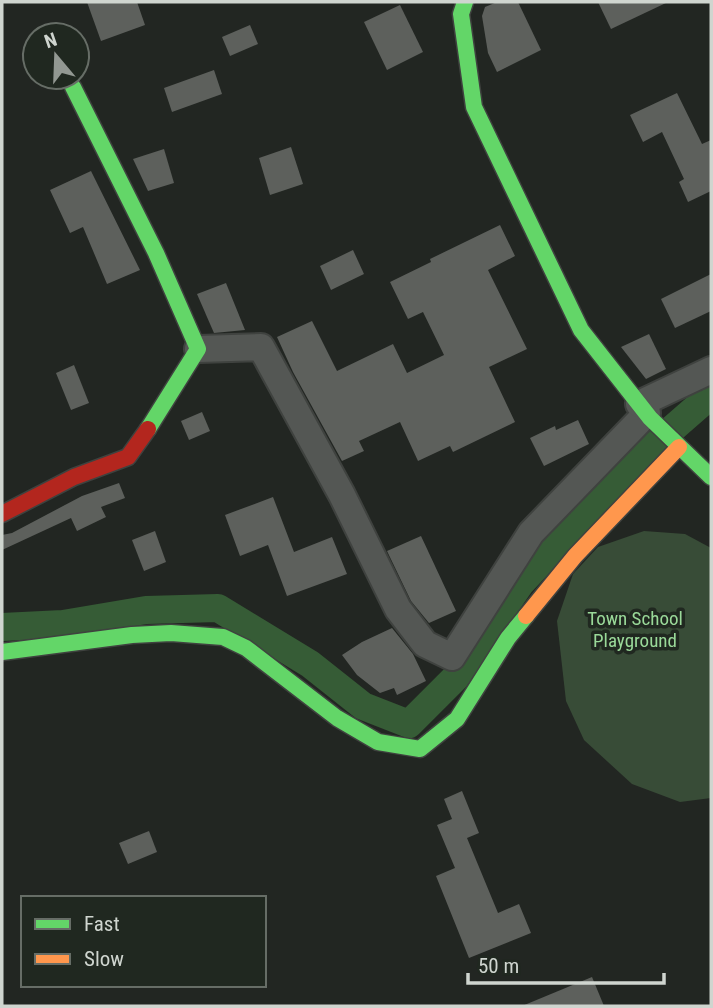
<svg xmlns="http://www.w3.org/2000/svg" width="713" height="1008" font-family="'Roboto Condensed',sans-serif">
  <style>
    .green { fill: #384c37 }
    .lines { fill: none; stroke-linecap: round; stroke-linejoin: round }
    .canal { stroke: #365c36; stroke-width: 28 }
    .building { fill: #5d605c }
    .street-casing { stroke: #3f423f; stroke-width: 30 }
    .fast-casing { stroke: #3f423f; stroke-width: 19 }
    .slow-casing { stroke: #3f423f; stroke-width: 19 }
    .jam-casing { stroke: #3f423f; stroke-width: 19 }
    .street { stroke: #545754; stroke-width: 26 }
    .fast { stroke: #63d668; stroke-width: 16 }
    .slow { stroke: #ff974d; stroke-width: 16 }
    .jam { stroke: #b3261e; stroke-width: 16 }
    .labels { text-anchor: middle; stroke-width: 7; stroke-linejoin: round; paint-order: stroke }
    .park-label { font-size: 19px; fill: #9ad999; stroke: #202820 }
  </style>
  <rect width="100%" height="100%" fill="#222622"/>
  <polygon class="green" points="644,531 685,534 711,548 711,798 680,802 632,784 584,740 566,701 557,621 573,574 598,547"/>
  <g class="lines">
    <polyline class="canal" points="2,627 63,624 146,610 218,608 310,664 363,706 409,724 456,677 520,584 633,463 711,395"/>
  </g>
  <g class="building">
    <polygon points="87,2 137,2 145,25 101,41"/>
    <polygon points="497,2 518,2 541,50 497,72 488,53 482,16 485,7"/>
    <polygon points="598,2 668,2 611,29"/>
    <polygon points="400,5 423,52 387,70 364,22"/>
    <polygon points="250,25 258,44 230,56 222,37"/>
    <polygon points="214,70 222,94 172,112 164,88"/>
    <polygon points="677,93 702,144 711,140 711,191 688,202 679,182 684,179 662,132 643,142 630,115"/>
    <polygon points="291,147 303,184 270,195 259,158"/>
    <polygon points="164,149 174,183 148,191 133,159"/>
    <polygon points="91,171 140,270 107,284 83,227 70,233 50,190"/>
    <polygon points="500,225 515,256 488,270 527,349 489,367 515,422 453,452 450,446 418,461 400,422 359,441 364,451 342,461 293,372 277,337 312,321 337,371 393,344 407,373 444,355 423,312 408,319 390,282 431,262 430,259"/>
    <polygon points="353,250 364,274 331,290 320,266"/>
    <polygon points="711,274 711,311 675,328 661,299"/>
    <polygon points="226,283 245,330 214,333 197,294"/>
    <polygon points="649,334 666,369 646,379 621,347"/>
    <polygon points="74,365 89,403 71,410 56,373"/>
    <polygon points="202,412 210,431 189,440 181,421"/>
    <polygon points="578,420 589,444 544,466 530,438 555,426 556,430"/>
    <polygon points="119,483 125,498 101,507 106,517 77,531 71,518 2,550 2,535 12,533 82,496"/>
    <polygon points="273,497 294,552 332,537 347,574 287,596 268,545 240,556 225,515"/>
    <polygon points="155,531 166,562 144,571 132,540"/>
    <polygon points="421,536 456,611 429,623 411,601 387,551"/>
    <polygon points="392,628 413,654 426,681 397,695 394,688 380,693 357,675 342,655 362,642"/>
    <polygon points="462,791 479,833 467,838 498,913 519,904 531,933 469,958 436,876 455,868 437,825 452,819 444,799"/>
    <polygon points="149,831 157,852 128,864 119,843"/>
    <polygon points="592,977 604,1006 522,1006"/>
  </g>
  <g class="lines">
    <defs>
      <g id="street">
        <polyline points="198,349 261,347 342,495 398,609 425,644 452,657 531,533 647,413"/>
        <polyline points="639,404 711,370"/>
      </g>
      <g id="fast">
        <polyline points="465,2 461,14 474,107 581,330 650,418 711,477"/>
        <polyline points="73,87 156,253 198,349 148,429"/>
        <polyline points="2,652 132,635 171,633 223,637 246,648 337,718 378,742 420,749 457,719 508,638 526,616"/>
      </g>
      <polyline id="slow" points="526,616 575,556 679,447"/>
      <polyline id="jam" points="2,514 74,477 128,457 148,429"/>
    </defs>
    <use href="#street" class="street-casing"/>
    <use href="#fast" class="fast-casing"/>
    <use href="#slow" class="slow-casing"/>
    <use href="#jam" class="jam-casing"/>
    <use href="#street" class="street"/>
    <use href="#fast" class="fast"/>
    <use href="#slow" class="slow"/>
    <use href="#jam" class="jam"/>
  </g>
  <g class="labels">
    <g class="park-label">
      <text x="635" y="625">Town School<tspan x="635" dy="22">Playground</tspan></text>
    </g>
  </g>
  <rect width="713" height="1008" fill="none" stroke="#cfd5cf" stroke-width="7"/>
  <rect x="21" y="896" width="245" height="91" fill="#202820" stroke="#666d66" stroke-width="2"/>
  <rect x="35" y="919" width="35" height="10" fill="#63d668" stroke="#666d66" stroke-width="2"/>
  <text x="84" y="931" font-size="21" fill="#cfd5cf">Fast</text>
  <rect x="35" y="954" width="35" height="10" fill="#ff974d" stroke="#666d66" stroke-width="2"/>
  <text x="84" y="966" font-size="21" fill="#cfd5cf">Slow</text>
  <g transform="translate(56 56) rotate(341)"><circle r="33" fill="#202820" stroke="#666d66" stroke-width="2"/>
  <path d="M0-5L12 26L0 18L-12 26Z" fill="#929892"/>
  <text y="-10" font-size="19" font-weight="bold" text-anchor="middle" fill="#cfd5cf">N</text>
  </g>
  <path d="M468 973v10h196v-10" fill="none" stroke="#cfd5cf" stroke-width="3.5"/>
  <text x="478" y="973" font-size="21" fill="#cfd5cf" stroke="#202820" stroke-width="5" paint-order="stroke">50 m</text>
</svg>
